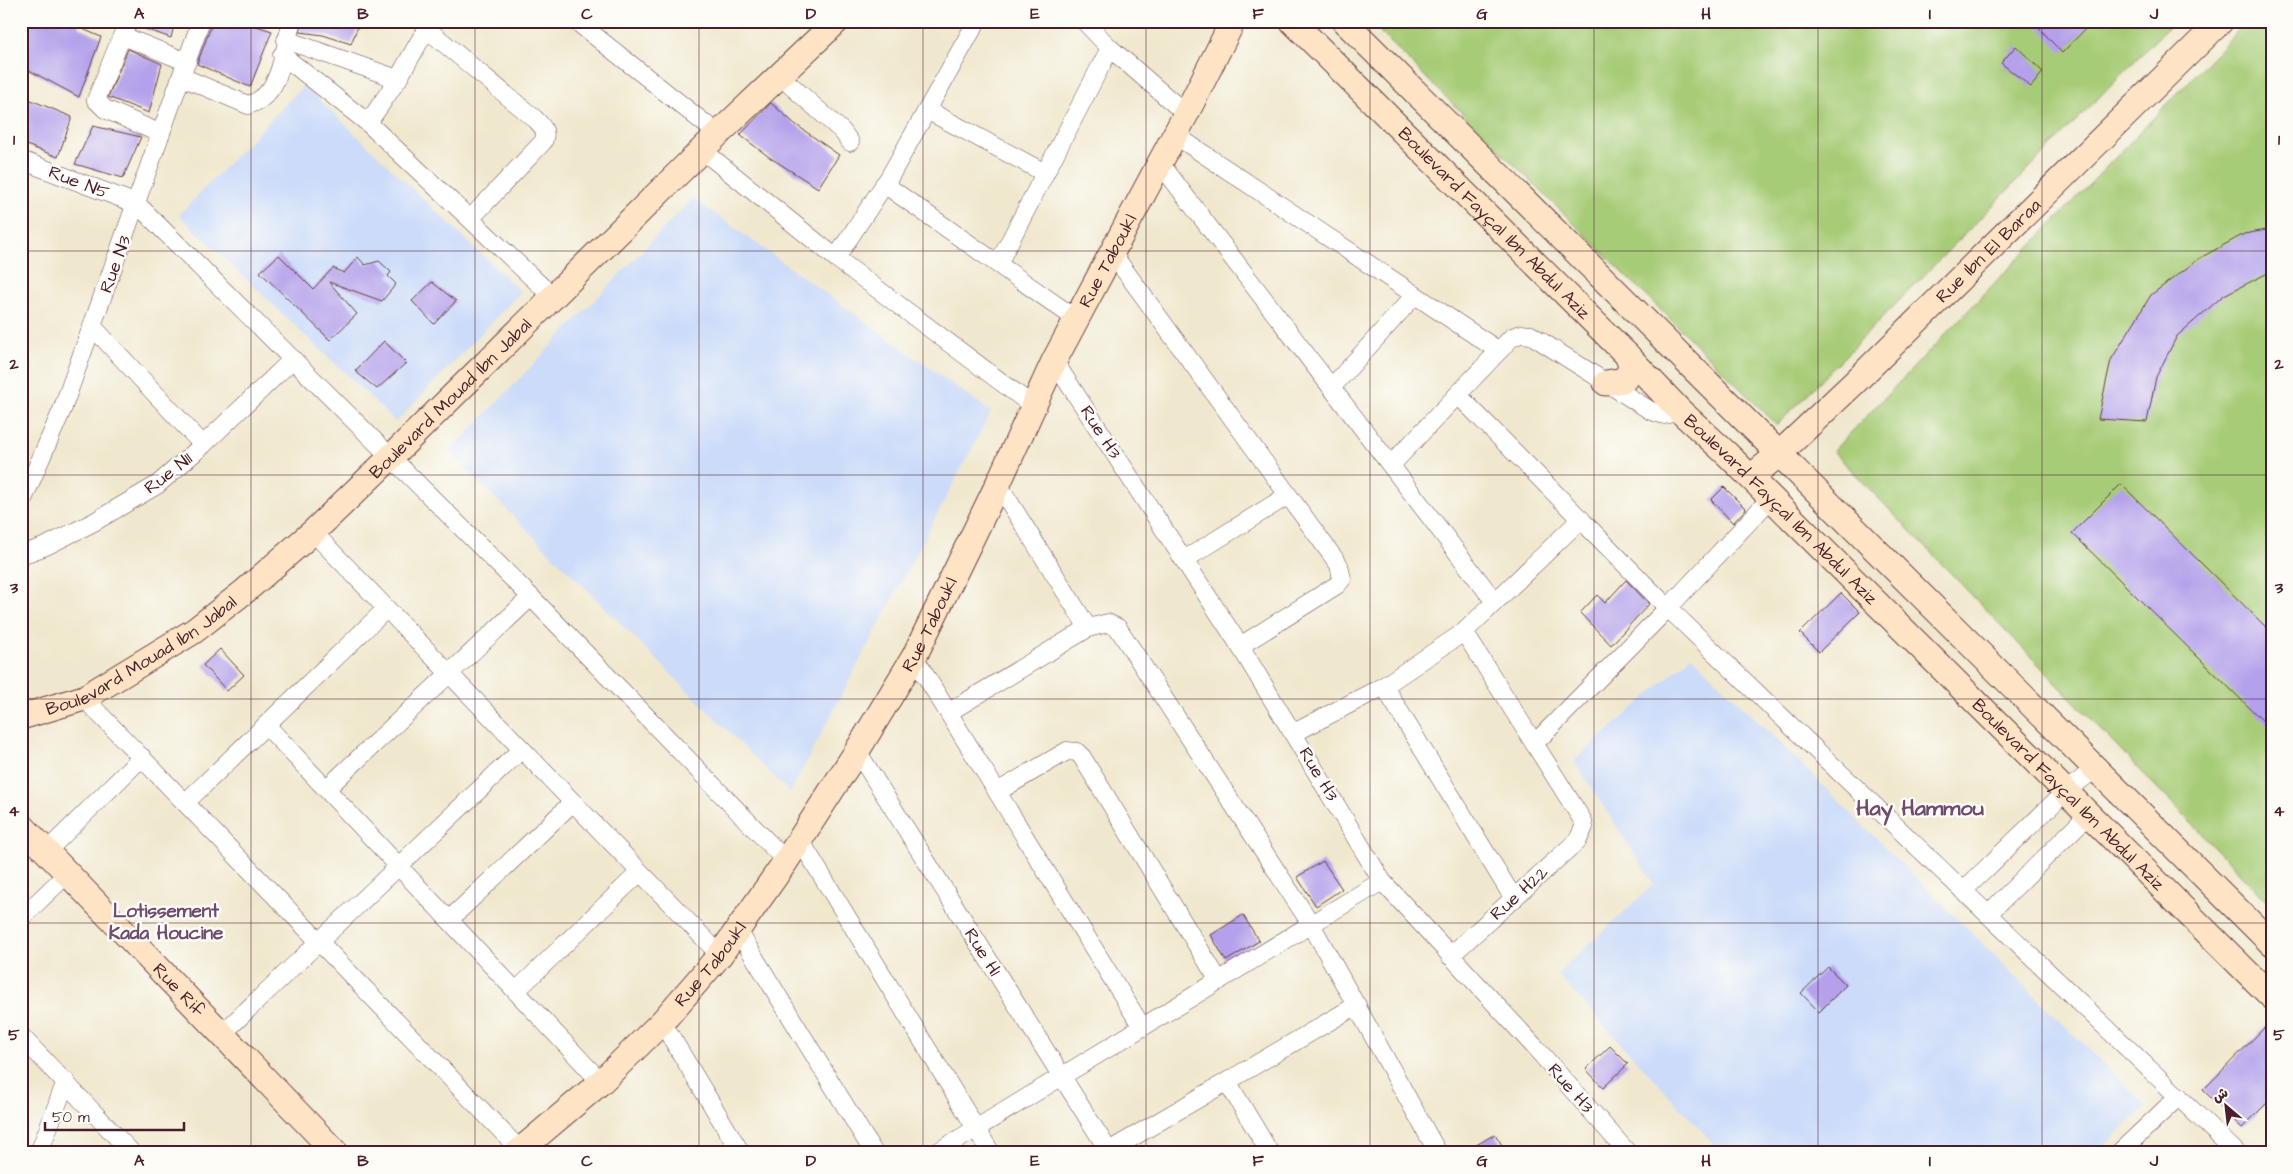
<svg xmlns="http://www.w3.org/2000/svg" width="2293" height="1174" font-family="'Architects Daughter','Playpen Sans Arabic',sans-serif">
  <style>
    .built { fill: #cbdbf9 }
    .green { fill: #a7cc77; stroke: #787651 }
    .building { fill: #b4a0eb }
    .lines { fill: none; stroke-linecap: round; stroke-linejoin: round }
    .street-casing { stroke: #633d43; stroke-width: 19 }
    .secondary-casing { stroke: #633d43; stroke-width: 27 }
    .street { stroke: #fff; stroke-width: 18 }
    .secondary { stroke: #fee4c5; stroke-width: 25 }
    .grid { fill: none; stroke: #4a1f2b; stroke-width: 1; stroke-opacity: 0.55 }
    .labels { text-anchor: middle; stroke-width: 5; stroke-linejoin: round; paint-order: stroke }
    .street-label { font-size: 18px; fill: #4a1f2b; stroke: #fdfcf7 }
    .neighbourhood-label { font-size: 19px; font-weight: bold; fill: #6f4c6e; stroke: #fdfcf7 }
    .district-label { font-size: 22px; font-weight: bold; fill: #6f4c6e; stroke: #fdfcf7 }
    .neatline { fill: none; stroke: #4a1f2b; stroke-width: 2 }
    .grid-label { font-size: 16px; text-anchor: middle; font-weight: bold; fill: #4a1f2b }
  </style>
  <rect width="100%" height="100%" fill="#fdfcf7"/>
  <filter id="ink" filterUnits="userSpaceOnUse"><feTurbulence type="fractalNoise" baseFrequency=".02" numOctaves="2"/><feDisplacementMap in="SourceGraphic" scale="10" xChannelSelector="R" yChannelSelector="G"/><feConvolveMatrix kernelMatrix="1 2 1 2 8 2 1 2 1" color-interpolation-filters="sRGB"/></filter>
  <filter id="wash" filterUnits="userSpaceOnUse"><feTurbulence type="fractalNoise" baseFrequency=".0096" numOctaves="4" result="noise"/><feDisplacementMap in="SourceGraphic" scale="20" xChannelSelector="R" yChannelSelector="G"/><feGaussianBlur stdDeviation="1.12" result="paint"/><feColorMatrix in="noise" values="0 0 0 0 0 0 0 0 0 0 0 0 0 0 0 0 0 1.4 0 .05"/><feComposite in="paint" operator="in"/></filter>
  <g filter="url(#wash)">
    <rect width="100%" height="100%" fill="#f0e8ce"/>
    <g class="built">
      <polygon points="304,85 521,292 396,422 179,215"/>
      <polygon points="693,198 991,412 790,793 449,452"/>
      <polygon points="1692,656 2147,1107 2096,1153 1722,1153 1557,974 1654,884 1574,761"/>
    </g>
    <g class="green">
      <polygon points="1369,21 2174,21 1777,425"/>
      <polygon points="2247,21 2272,21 2272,907 1833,451"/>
    </g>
    <g id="blocks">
      <g class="building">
        <polygon points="21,21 80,21 78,27 101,37 79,97 21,66"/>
        <polygon points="138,21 175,21 171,38 137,26"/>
        <polygon points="213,21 241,21 272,31 250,87 197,64"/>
        <polygon points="302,21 360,21 351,44 323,35 300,32"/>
        <polygon points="2033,21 2093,21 2062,53"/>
        <polygon points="2016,46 2043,72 2031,87 2001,63"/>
        <polygon points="128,49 162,64 149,113 108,97"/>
        <polygon points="21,96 72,117 58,157 21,143"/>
        <polygon points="771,103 795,124 839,155 818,188 769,157 740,135"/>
        <polygon points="93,126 141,137 123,178 75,164"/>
        <polygon points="2272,229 2272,271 2224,295 2177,336 2156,377 2147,422 2098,419 2111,360 2151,295 2200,258 2244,234"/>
        <polygon points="279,255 313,289 333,268 344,273 358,257 365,265 379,261 391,272 388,276 396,284 382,301 329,282 357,314 330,340 260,272"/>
        <polygon points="432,282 456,301 434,324 412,301"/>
        <polygon points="384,341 406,363 377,389 355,371"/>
        <polygon points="2121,484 2272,633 2272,730 2072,533"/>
        <polygon points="1724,487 1746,509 1733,523 1711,500"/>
        <polygon points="1626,580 1649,604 1611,645 1580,613 1597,595 1605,603"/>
        <polygon points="1841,593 1860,612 1819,652 1800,633"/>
        <polygon points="220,649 244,675 227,691 203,665"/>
        <polygon points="1323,861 1342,889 1316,906 1297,877"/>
        <polygon points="1243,915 1259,941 1226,961 1211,935"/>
        <polygon points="1828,967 1846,985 1819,1012 1801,993"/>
        <polygon points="2272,1020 2272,1098 2242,1128 2203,1090"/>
        <polygon points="1610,1046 1628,1064 1603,1088 1586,1069"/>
        <polygon points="1495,1134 1507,1153 1463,1153"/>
      </g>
    </g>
  </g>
  <g filter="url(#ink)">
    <use href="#blocks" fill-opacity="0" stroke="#633d43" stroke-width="1"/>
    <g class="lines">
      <defs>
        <g id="street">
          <polyline points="128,21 96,100 105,109 161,134"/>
          <polyline points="576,21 718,134"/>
          <polyline points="1084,21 1110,48 1186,114"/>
          <path d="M427 29 535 119C542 126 548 131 543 142L471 218"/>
          <polyline points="123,36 187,62"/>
          <polyline points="286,40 398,79"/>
          <polyline points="282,55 368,123 554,298"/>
          <polyline points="780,76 842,131 850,142"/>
          <path d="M182 77 248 105C282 96 283 51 292 21"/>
          <polyline points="927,110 1045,173"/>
          <polyline points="368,123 398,79 431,21"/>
          <polyline points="1175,135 1499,351"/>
          <polyline points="702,150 836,258 1033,406"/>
          <polyline points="21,160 137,204 531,597 786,861"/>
          <polyline points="1160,163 1495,602"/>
          <polyline points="884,184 1076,319"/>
          <polyline points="1112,253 1339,565 1342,579 1337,585 1240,646"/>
          <polyline points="836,258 890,176 977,21"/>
          <polyline points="998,264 1110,48"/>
          <polyline points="93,327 203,445"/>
          <polyline points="1054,361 1240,646 1382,881 1534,1046 1628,1153"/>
          <polyline points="1332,387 1414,296"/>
          <polyline points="1458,395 1668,608 2237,1153"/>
          <polyline points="1391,465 1512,337 1521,334 1531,335 1651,411 1664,415 1680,411"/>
          <polyline points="998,484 1088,628"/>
          <polyline points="21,504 62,410 201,21"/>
          <polyline points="313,532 720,955"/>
          <polyline points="21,555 46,546 94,522 157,485 203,445 293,359"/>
          <polyline points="1184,560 1287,496"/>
          <polyline points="914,657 1142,1027"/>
          <polyline points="1384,686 1514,899"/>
          <polyline points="84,698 520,1150"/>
          <polyline points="949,712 1088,628 1108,623 1118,628 1311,924 1438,1153"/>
          <polyline points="266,725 601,1082"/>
          <polyline points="1294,733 1384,686 1464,632 1581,519"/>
          <polyline points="1535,743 1668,608 1771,498"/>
          <polyline points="857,751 1110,1153"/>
          <polyline points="326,789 531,597"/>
          <polyline points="997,792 1067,751 1077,752 1082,757 1219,981"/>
          <polyline points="185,803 386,609"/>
          <polyline points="800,840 991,1153"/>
          <polyline points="47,851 142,757"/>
          <polyline points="1963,891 2066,791 2095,769"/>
          <polyline points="1988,914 2089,814"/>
          <polyline points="21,918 68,873"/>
          <polyline points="449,920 573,802"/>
          <polyline points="737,929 874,1153"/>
          <polyline points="1450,956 1578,840 1584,827 1583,821 1464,632"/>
          <polyline points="516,991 640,872"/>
          <polyline points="662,1022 741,1153"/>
          <polyline points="223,1033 522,749"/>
          <polyline points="21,1036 132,1153"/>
          <polyline points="1228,1083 1270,1153"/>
          <polyline points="1109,1151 1357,1005"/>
          <polyline points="39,1153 66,1081"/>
          <polyline points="936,1153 1382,881"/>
          <polyline points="2119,1153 2179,1096"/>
        </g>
        <g id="secondary">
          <path id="s1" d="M1292 21 1627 355 1680 411 1727 454 2272 997"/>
          <polyline points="1344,21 2272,944"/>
          <polyline points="1606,383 1624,380 1632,368 1627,355"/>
          <path id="s2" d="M1751 477 1779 454 1856 381 2221 21"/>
          <path id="s3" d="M21 717 84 698 194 631 245 591 313 532 390 458 718 134 837 21"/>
          <path id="s4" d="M21 825 336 1153"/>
          <path id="s5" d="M517 1153 601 1082 662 1022 720 955 786 861 857 751 914 657 998 484 1054 361 1186 114 1233 21"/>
        </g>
      </defs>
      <use href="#street" class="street-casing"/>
      <use href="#secondary" class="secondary-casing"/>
      <use href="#street" class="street"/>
      <use href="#secondary" class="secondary"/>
    </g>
  </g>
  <path class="grid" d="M251 21V1153M475 21V1153M699 21V1153M923 21V1153M1146 21V1153M1370 21V1153M1594 21V1153M1818 21V1153M2042 21V1153M21 251H2272M21 475H2272M21 699H2272M21 923H2272"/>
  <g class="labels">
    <g class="street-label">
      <text transform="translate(79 182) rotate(21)" y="6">Rue N5</text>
      <text dy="6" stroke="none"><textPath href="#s1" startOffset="286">Boulevard Fayçal Ibn Abdul Aziz</textPath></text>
      <text dy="6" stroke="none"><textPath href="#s2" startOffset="328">Rue Ibn El Baraa</textPath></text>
      <text dy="6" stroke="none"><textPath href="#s5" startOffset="1081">Rue Taboukl</textPath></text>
      <text transform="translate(115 264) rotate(-70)" y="6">Rue N3</text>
      <text dy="6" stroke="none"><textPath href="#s3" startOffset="541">Boulevard Mouad Ibn Jabal</textPath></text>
      <text transform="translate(1101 432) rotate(57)" y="6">Rue H3</text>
      <text transform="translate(168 473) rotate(-38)" y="6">Rue N11</text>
      <text dy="6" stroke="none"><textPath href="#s1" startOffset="691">Boulevard Fayçal Ibn Abdul Aziz</textPath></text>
      <text dy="6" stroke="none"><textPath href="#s5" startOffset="676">Rue Taboukl</textPath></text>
      <text dy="6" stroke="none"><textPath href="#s3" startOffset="136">Boulevard Mouad Ibn Jabal</textPath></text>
      <text transform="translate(1319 774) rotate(59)" y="6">Rue H3</text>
      <text dy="6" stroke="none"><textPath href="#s1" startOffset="1096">Boulevard Fayçal Ibn Abdul Aziz</textPath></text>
      <text transform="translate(1519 893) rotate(-42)" y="6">Rue H22</text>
      <text transform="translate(983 952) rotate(58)" y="6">Rue H1</text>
      <text dy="6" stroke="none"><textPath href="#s5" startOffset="271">Rue Taboukl</textPath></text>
      <text dy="6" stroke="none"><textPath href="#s4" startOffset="228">Rue Rif</textPath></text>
      <text transform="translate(1571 1088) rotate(49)" y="6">Rue H3</text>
    </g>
    <g class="neighbourhood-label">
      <text x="166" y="917">Lotissement<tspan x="166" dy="22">Kada Houcine</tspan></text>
    </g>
    <g class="district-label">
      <text x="1920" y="815">Hay Hammou</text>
    </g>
  </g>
  <rect width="2293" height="1174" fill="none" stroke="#fdfcf7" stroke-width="55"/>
  <g transform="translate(2226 1106) rotate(332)" stroke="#fdfcf7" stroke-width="4" paint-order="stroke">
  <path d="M0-4L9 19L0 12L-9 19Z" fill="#4a1f2b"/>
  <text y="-8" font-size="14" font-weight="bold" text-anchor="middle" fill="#4a1f2b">ش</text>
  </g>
  <path d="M45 1122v8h139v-8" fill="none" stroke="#4a1f2b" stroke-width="2.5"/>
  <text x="52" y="1122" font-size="15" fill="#4a1f2b" stroke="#fdfcf7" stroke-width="4" paint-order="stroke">50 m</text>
  <rect x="28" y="28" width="2238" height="1118" class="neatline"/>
  <g class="grid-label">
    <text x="139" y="19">A</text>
    <text x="363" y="19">B</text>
    <text x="587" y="19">C</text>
    <text x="811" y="19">D</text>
    <text x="1035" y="19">E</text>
    <text x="1258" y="19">F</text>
    <text x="1482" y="19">G</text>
    <text x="1706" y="19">H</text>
    <text x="1930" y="19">I</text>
    <text x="2154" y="19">J</text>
    <text x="14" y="145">1</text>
    <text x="2279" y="145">1</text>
    <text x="14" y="369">2</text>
    <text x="2279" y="369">2</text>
    <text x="14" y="593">3</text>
    <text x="2279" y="593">3</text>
    <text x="14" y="816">4</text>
    <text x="2279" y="816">4</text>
    <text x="14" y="1040">5</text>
    <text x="2279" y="1040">5</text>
    <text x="139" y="1166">A</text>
    <text x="363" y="1166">B</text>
    <text x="587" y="1166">C</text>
    <text x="811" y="1166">D</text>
    <text x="1035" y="1166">E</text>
    <text x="1258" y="1166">F</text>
    <text x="1482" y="1166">G</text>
    <text x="1706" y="1166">H</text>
    <text x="1930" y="1166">I</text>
    <text x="2154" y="1166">J</text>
  </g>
</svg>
